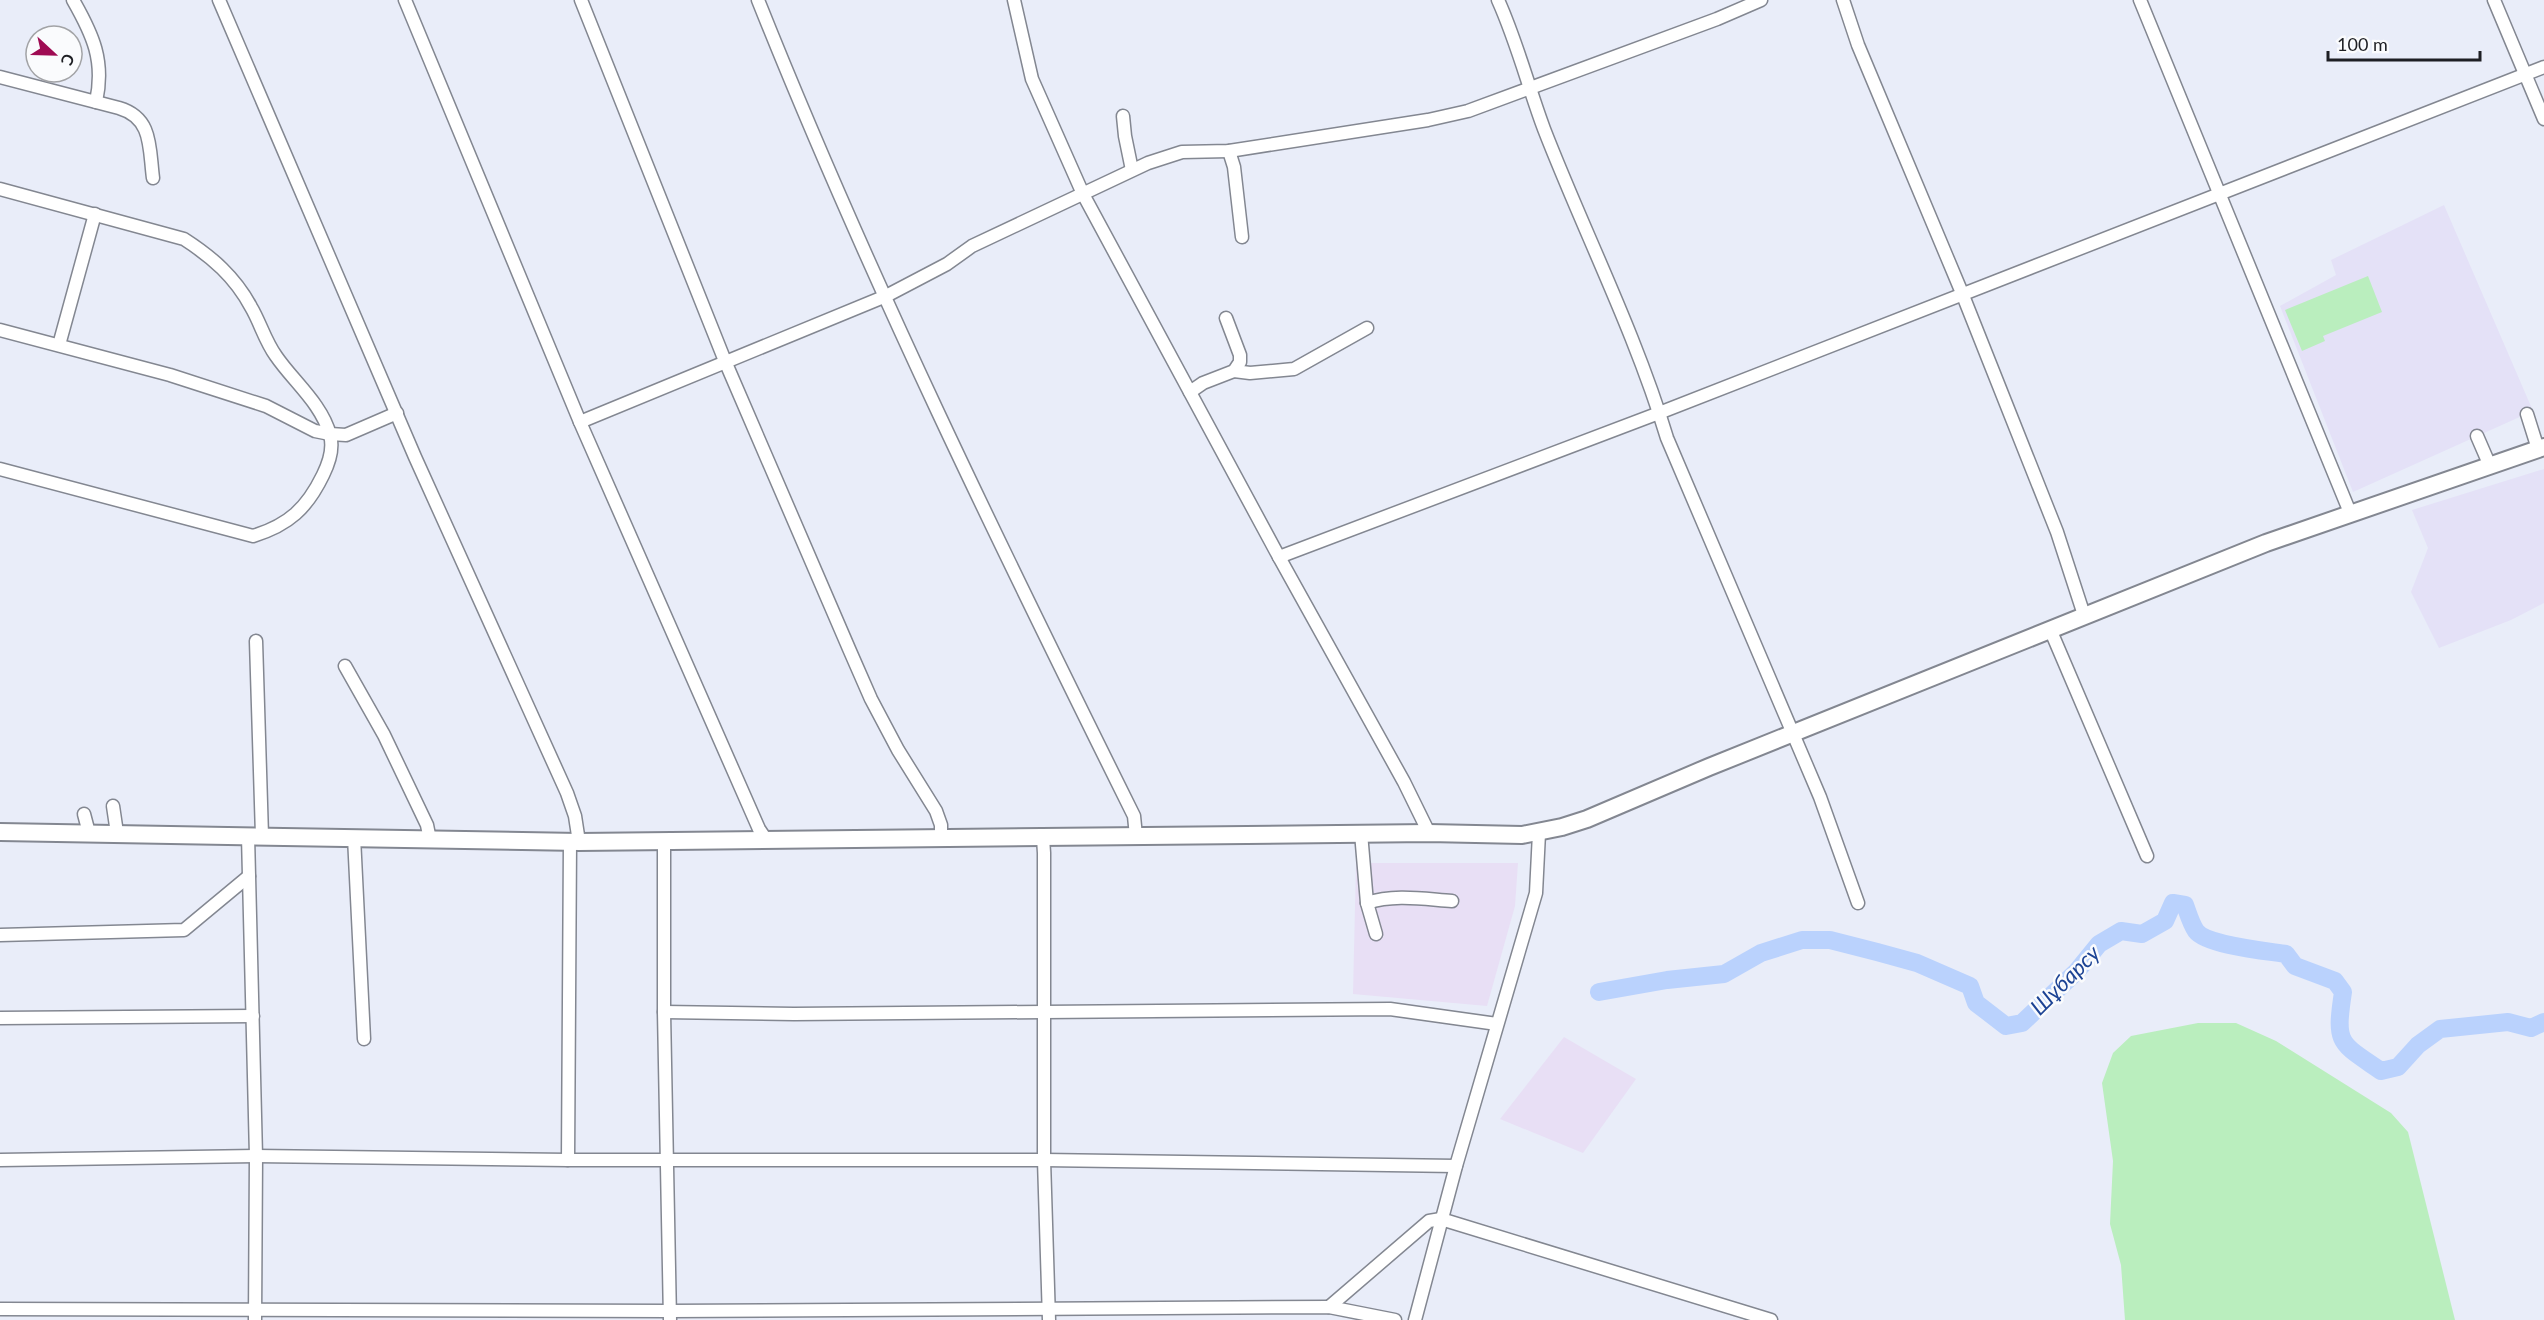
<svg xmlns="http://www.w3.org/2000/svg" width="2544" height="1320" font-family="Lato,sans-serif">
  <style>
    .commercial { fill: #e4e1f7 }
    .industrial { fill: #e8dff5 }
    .green { fill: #baeebe }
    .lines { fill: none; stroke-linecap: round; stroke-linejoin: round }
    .river { stroke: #bad2fd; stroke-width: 18 }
    .street-casing { stroke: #838791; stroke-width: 15 }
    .secondary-casing { stroke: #838791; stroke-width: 20 }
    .street { stroke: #fff; stroke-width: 12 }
    .secondary { stroke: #fff; stroke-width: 16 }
    .labels { text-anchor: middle; stroke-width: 5; stroke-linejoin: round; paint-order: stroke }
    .water-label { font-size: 22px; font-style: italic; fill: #1c4394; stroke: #fafbfd }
  </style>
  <rect width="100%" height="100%" fill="#e9edf9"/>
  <g class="commercial">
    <polygon points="2444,205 2533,411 2353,492 2280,306 2336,275 2331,260"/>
    <polygon points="2544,469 2544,603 2511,620 2439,648 2411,592 2428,548 2412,510"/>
  </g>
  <g class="industrial">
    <polygon points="1356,863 1518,863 1515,906 1487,1006 1353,994"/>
    <polygon points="1564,1037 1636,1079 1583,1153 1500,1119"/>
  </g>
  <g class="green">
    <polygon points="2368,276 2382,312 2323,336 2325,341 2302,351 2285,310"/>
    <polygon points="2198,1023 2236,1023 2276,1041 2391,1113 2408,1132 2455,1320 2125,1320 2121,1265 2110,1224 2113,1161 2102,1083 2113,1053 2131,1036"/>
  </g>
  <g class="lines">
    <path class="river" d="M1599 992 1667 980 1724 974 1761 953 1802 940H1830L1877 952 1917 963 1970 986 1976 1003 2006 1026 2022 1023 2077 971 2099 944 2121 931 2142 934 2165 921 2173 903 2185 905C2188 913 2191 924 2196 931 2206 945 2267 951 2286 954L2295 966 2335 981 2343 992C2335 1045 2339 1042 2381 1071L2398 1067 2418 1045 2440 1029 2508 1022 2531 1028 2544 1022"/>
    <defs>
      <g id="street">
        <path d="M73 0C93 35 105 61 96 102"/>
        <polyline points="219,0 415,457 567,793 575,816 579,842"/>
        <polyline points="405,0 580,422 759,829 767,841"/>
        <polyline points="581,0 725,361 850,651 871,699 898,750 936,811 941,825 941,839"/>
        <path d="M758 0C869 278 1001 548 1134 816L1136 836"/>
        <polyline points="1014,0 1032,79 1083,194 1279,557 1404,782 1429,833"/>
        <path d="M1498 0C1517 42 1528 86 1544 129 1584 232 1635 332 1667 438L1820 797 1858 903"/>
        <polyline points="1843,0 1858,45 1962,293 2057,532 2084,615"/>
        <polyline points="2140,0 2351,515"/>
        <polyline points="2494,0 2544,119"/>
        <path d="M0 77 119 108C153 118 149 148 153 178"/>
        <polyline points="1123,116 1125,136 1132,170"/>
        <polyline points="1229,151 1234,167 1242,237"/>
        <path d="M0 189 184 239C212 257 235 277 251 307 260 322 265 341 276 356 293 381 322 404 330 435 334 449 329 463 323 475 307 508 289 525 253 536L0 469"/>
        <polyline points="0,330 170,375 266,406 315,431 330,434 346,435 397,413"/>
        <polyline points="59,345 95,214"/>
        <polyline points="1234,371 1250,373 1294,369 1367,328"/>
        <polyline points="1190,392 1203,383 1234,371 1240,362 1240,355 1226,318"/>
        <polyline points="2527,414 2538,449"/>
        <polyline points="580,422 886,296 947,264 972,246 1148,163 1182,152 1229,151 1428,120 1468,111 1717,19 1761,0"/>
        <polyline points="2477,436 2490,466"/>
        <polyline points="1279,557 1659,413 2544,67"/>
        <polyline points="2050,629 2147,856"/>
        <polyline points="256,641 262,836"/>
        <polyline points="345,666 384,735 427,825 430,840"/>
        <polyline points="113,806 117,833"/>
        <polyline points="84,814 89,833"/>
        <polyline points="1361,833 1367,903 1376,934"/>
        <polyline points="248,836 256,1156 255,1320"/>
        <polyline points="354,837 364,1039"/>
        <polyline points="1043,838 1044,853 1044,1160 1049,1320"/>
        <polyline points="664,841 664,1012 670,1320"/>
        <path d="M1367 903C1394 894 1423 899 1452 901"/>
        <polyline points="0,935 184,930 249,876"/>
        <polyline points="664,1012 794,1014 1390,1009 1497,1024"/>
        <polyline points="0,1018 253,1016"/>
        <polyline points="0,1160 256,1156 568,1160 1044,1160 1456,1166"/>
        <polyline points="568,1160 570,842"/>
        <polyline points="1329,1307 1429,1221 1441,1219 1771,1320"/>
        <polyline points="0,1309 670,1311 1329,1307 1395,1320"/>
        <polyline points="1415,1320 1456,1166 1536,893 1539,833"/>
      </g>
      <polyline id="secondary" points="0,832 579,842 1429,833 1522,835 1562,827 1587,819 1709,767 2266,543 2544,447"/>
    </defs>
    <use href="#street" class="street-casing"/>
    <use href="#secondary" class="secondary-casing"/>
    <use href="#street" class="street"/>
    <use href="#secondary" class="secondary"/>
  </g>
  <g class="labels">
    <g class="water-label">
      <text transform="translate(2065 980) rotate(-45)" y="8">Шұбарсу</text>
    </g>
  </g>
  <g transform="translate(54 54) rotate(112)"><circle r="28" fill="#fafbfd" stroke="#a2a3a6" stroke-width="1.5"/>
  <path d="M0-4.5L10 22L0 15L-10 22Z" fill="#9f0b53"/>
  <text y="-9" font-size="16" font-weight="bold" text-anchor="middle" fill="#1e1f24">С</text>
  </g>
  <path d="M2328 51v9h152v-9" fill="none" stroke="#1e1f24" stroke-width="3"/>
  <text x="2337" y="51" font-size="18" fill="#1e1f24" stroke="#fafbfd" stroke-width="4.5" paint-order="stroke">100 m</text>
</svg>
